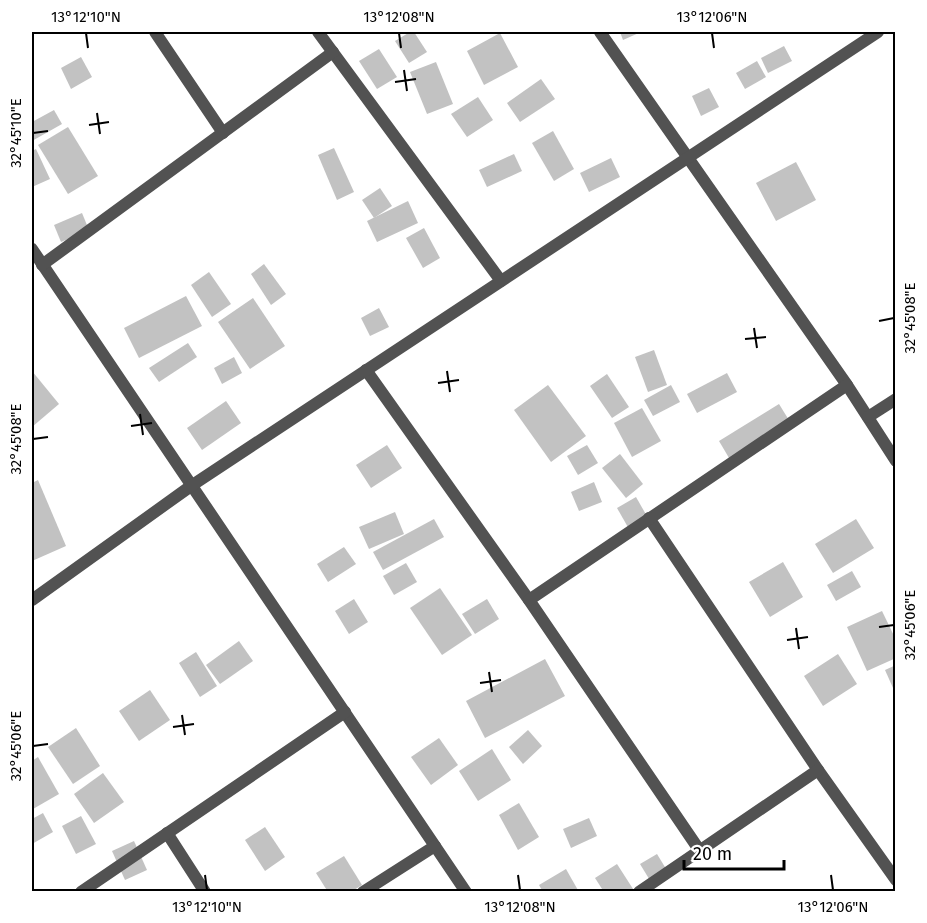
<svg xmlns="http://www.w3.org/2000/svg" width="927" height="923" font-family="'Fira Sans',sans-serif">
  <style>
    .building { fill: #c2c2c2 }
    .lines { fill: none; stroke-linecap: round; stroke-linejoin: round }
    .minor { stroke: #525252; stroke-width: 12 }
    .ticks { fill: none; stroke: #000; stroke-width: 2 }
    .neatline { fill: none; stroke: #000; stroke-width: 2 }
    .ticks-label { font-size: 15px; text-anchor: middle; fill: #000 }
  </style>
  <rect width="100%" height="100%" fill="#fff"/>
  <g class="building">
    <polygon points="410,32 414,32 427,52 409,63 395,41"/>
    <polygon points="620,32 641,32 623,40"/>
    <polygon points="500,33 518,67 484,85 467,51"/>
    <polygon points="784,46 792,61 768,73 761,58"/>
    <polygon points="379,49 397,77 377,89 359,61"/>
    <polygon points="81,57 92,77 71,89 61,68"/>
    <polygon points="757,61 766,77 745,89 736,73"/>
    <polygon points="436,62 453,104 427,114 410,72"/>
    <polygon points="541,79 555,99 520,122 507,103"/>
    <polygon points="709,88 719,107 701,116 692,96"/>
    <polygon points="478,97 493,120 467,137 451,114"/>
    <polygon points="54,110 62,124 32,141 32,122"/>
    <polygon points="68,127 98,176 68,194 38,145"/>
    <polygon points="553,131 574,169 554,181 532,143"/>
    <polygon points="334,148 354,192 337,200 318,155"/>
    <polygon points="36,149 50,179 32,187 32,151"/>
    <polygon points="514,154 522,171 487,187 479,170"/>
    <polygon points="611,158 620,177 589,192 580,173"/>
    <polygon points="796,162 816,200 776,221 756,183"/>
    <polygon points="380,188 392,206 374,218 362,200"/>
    <polygon points="408,201 418,223 377,242 367,221"/>
    <polygon points="82,213 89,230 61,242 54,225"/>
    <polygon points="424,228 440,258 423,268 406,238"/>
    <polygon points="264,264 286,294 271,305 251,274"/>
    <polygon points="209,272 231,304 212,317 191,285"/>
    <polygon points="186,296 202,326 139,358 124,328"/>
    <polygon points="253,298 285,346 250,369 218,322"/>
    <polygon points="379,308 389,327 370,336 361,318"/>
    <polygon points="188,343 197,357 159,382 149,368"/>
    <polygon points="654,350 667,385 648,392 635,357"/>
    <polygon points="234,357 242,373 222,384 214,368"/>
    <polygon points="32,371 59,404 32,427"/>
    <polygon points="727,373 737,392 697,413 687,394"/>
    <polygon points="607,374 629,407 612,418 590,386"/>
    <polygon points="548,385 586,436 551,462 514,410"/>
    <polygon points="671,385 680,402 653,416 644,400"/>
    <polygon points="226,401 241,423 202,450 187,428"/>
    <polygon points="779,404 792,425 732,463 719,441"/>
    <polygon points="642,408 661,441 632,457 614,423"/>
    <polygon points="387,445 402,468 371,488 356,465"/>
    <polygon points="587,445 598,463 578,475 567,456"/>
    <polygon points="620,454 643,484 626,498 602,468"/>
    <polygon points="38,480 66,546 32,561 32,483"/>
    <polygon points="594,482 602,502 579,511 571,492"/>
    <polygon points="636,497 648,518 629,529 617,508"/>
    <polygon points="395,512 404,534 369,549 359,527"/>
    <polygon points="434,519 444,537 383,570 373,552"/>
    <polygon points="856,519 874,548 833,573 815,544"/>
    <polygon points="344,547 356,564 328,582 317,564"/>
    <polygon points="783,562 803,597 770,617 749,582"/>
    <polygon points="406,563 417,582 394,595 383,576"/>
    <polygon points="852,571 861,587 836,601 827,585"/>
    <polygon points="440,588 472,635 442,655 410,608"/>
    <polygon points="354,599 368,622 349,634 335,611"/>
    <polygon points="487,599 499,619 475,634 462,614"/>
    <polygon points="882,611 896,640 896,658 867,671 847,627"/>
    <polygon points="239,641 253,661 220,684 206,665"/>
    <polygon points="196,652 217,686 200,697 179,663"/>
    <polygon points="838,654 857,684 823,706 804,676"/>
    <polygon points="545,659 565,696 485,738 466,701"/>
    <polygon points="896,665 896,687 893,688 885,670"/>
    <polygon points="150,690 170,720 139,741 119,711"/>
    <polygon points="76,728 100,766 73,784 48,747"/>
    <polygon points="528,730 542,746 523,764 509,747"/>
    <polygon points="439,738 458,765 431,785 411,757"/>
    <polygon points="492,749 511,780 478,801 459,771"/>
    <polygon points="38,757 59,794 33,809 32,806 32,761"/>
    <polygon points="103,773 124,802 94,823 74,794"/>
    <polygon points="519,803 539,837 518,850 499,815"/>
    <polygon points="43,813 53,832 32,844 32,819"/>
    <polygon points="81,816 96,844 76,854 62,826"/>
    <polygon points="589,818 597,836 571,848 563,829"/>
    <polygon points="265,827 285,857 265,871 245,840"/>
    <polygon points="134,841 147,870 125,880 112,851"/>
    <polygon points="657,854 671,877 654,887 640,864"/>
    <polygon points="344,856 362,885 351,892 328,892 316,873"/>
    <polygon points="617,864 635,892 604,892 595,878"/>
    <polygon points="566,869 579,892 543,892 539,885"/>
  </g>
  <g class="lines">
    <g class="minor">
      <polyline points="155,32 223,133"/>
      <polyline points="318,32 501,281"/>
      <polyline points="600,32 847,385 896,461"/>
      <polyline points="32,249 466,892"/>
      <polyline points="42,265 333,52"/>
      <polyline points="366,370 529,600 700,851"/>
      <polyline points="868,417 896,399"/>
      <polyline points="649,518 818,770 896,880"/>
      <polyline points="32,600 191,486 878,32"/>
      <polyline points="529,600 847,385"/>
      <polyline points="167,833 205,892"/>
      <polyline points="81,892 345,712"/>
      <polyline points="363,892 435,846"/>
      <polyline points="639,892 818,770"/>
    </g>
  </g>
  <path class="ticks" d="M86 33 88 48M399 33 401 48M712 33 714 48M404 70 407 91M395 82 416 79M97 113 100 134M89 125 109 122M33 133 48 131M879 321 894 318M754 328 757 348M745 339 766 337M447 371 450 392M438 383 459 380M140 414 143 435M131 426 152 423M33 439 48 437M879 627 894 625M796 628 799 649M787 640 808 637M489 672 492 692M480 683 501 680M182 715 185 735M173 727 194 724M33 746 48 744M205 875 207 890M518 875 520 890M831 875 833 890"/>
  <rect width="927" height="923" fill="none" stroke="#ffffff" stroke-width="66"/>
  <path d="M684 860v9h100v-9" fill="none" stroke="#000000" stroke-width="3"/>
  <text x="693" y="860" font-size="18" fill="#000000" stroke="#ffffff" stroke-width="4.5" paint-order="stroke">20 m</text>
  <rect x="33" y="33" width="861" height="857" class="neatline"/>
  <g class="ticks-label">
    <text x="86" y="22">13°12'10"N</text>
    <text x="399" y="22">13°12'08"N</text>
    <text x="712" y="22">13°12'06"N</text>
    <text transform="translate(16 133) rotate(-90)" y="5">32°45'10"E</text>
    <text transform="translate(910 318) rotate(-90)" y="5">32°45'08"E</text>
    <text transform="translate(16 439) rotate(-90)" y="5">32°45'08"E</text>
    <text transform="translate(910 625) rotate(-90)" y="5">32°45'06"E</text>
    <text transform="translate(16 746) rotate(-90)" y="5">32°45'06"E</text>
    <text x="207" y="912">13°12'10"N</text>
    <text x="520" y="912">13°12'08"N</text>
    <text x="833" y="912">13°12'06"N</text>
  </g>
</svg>
